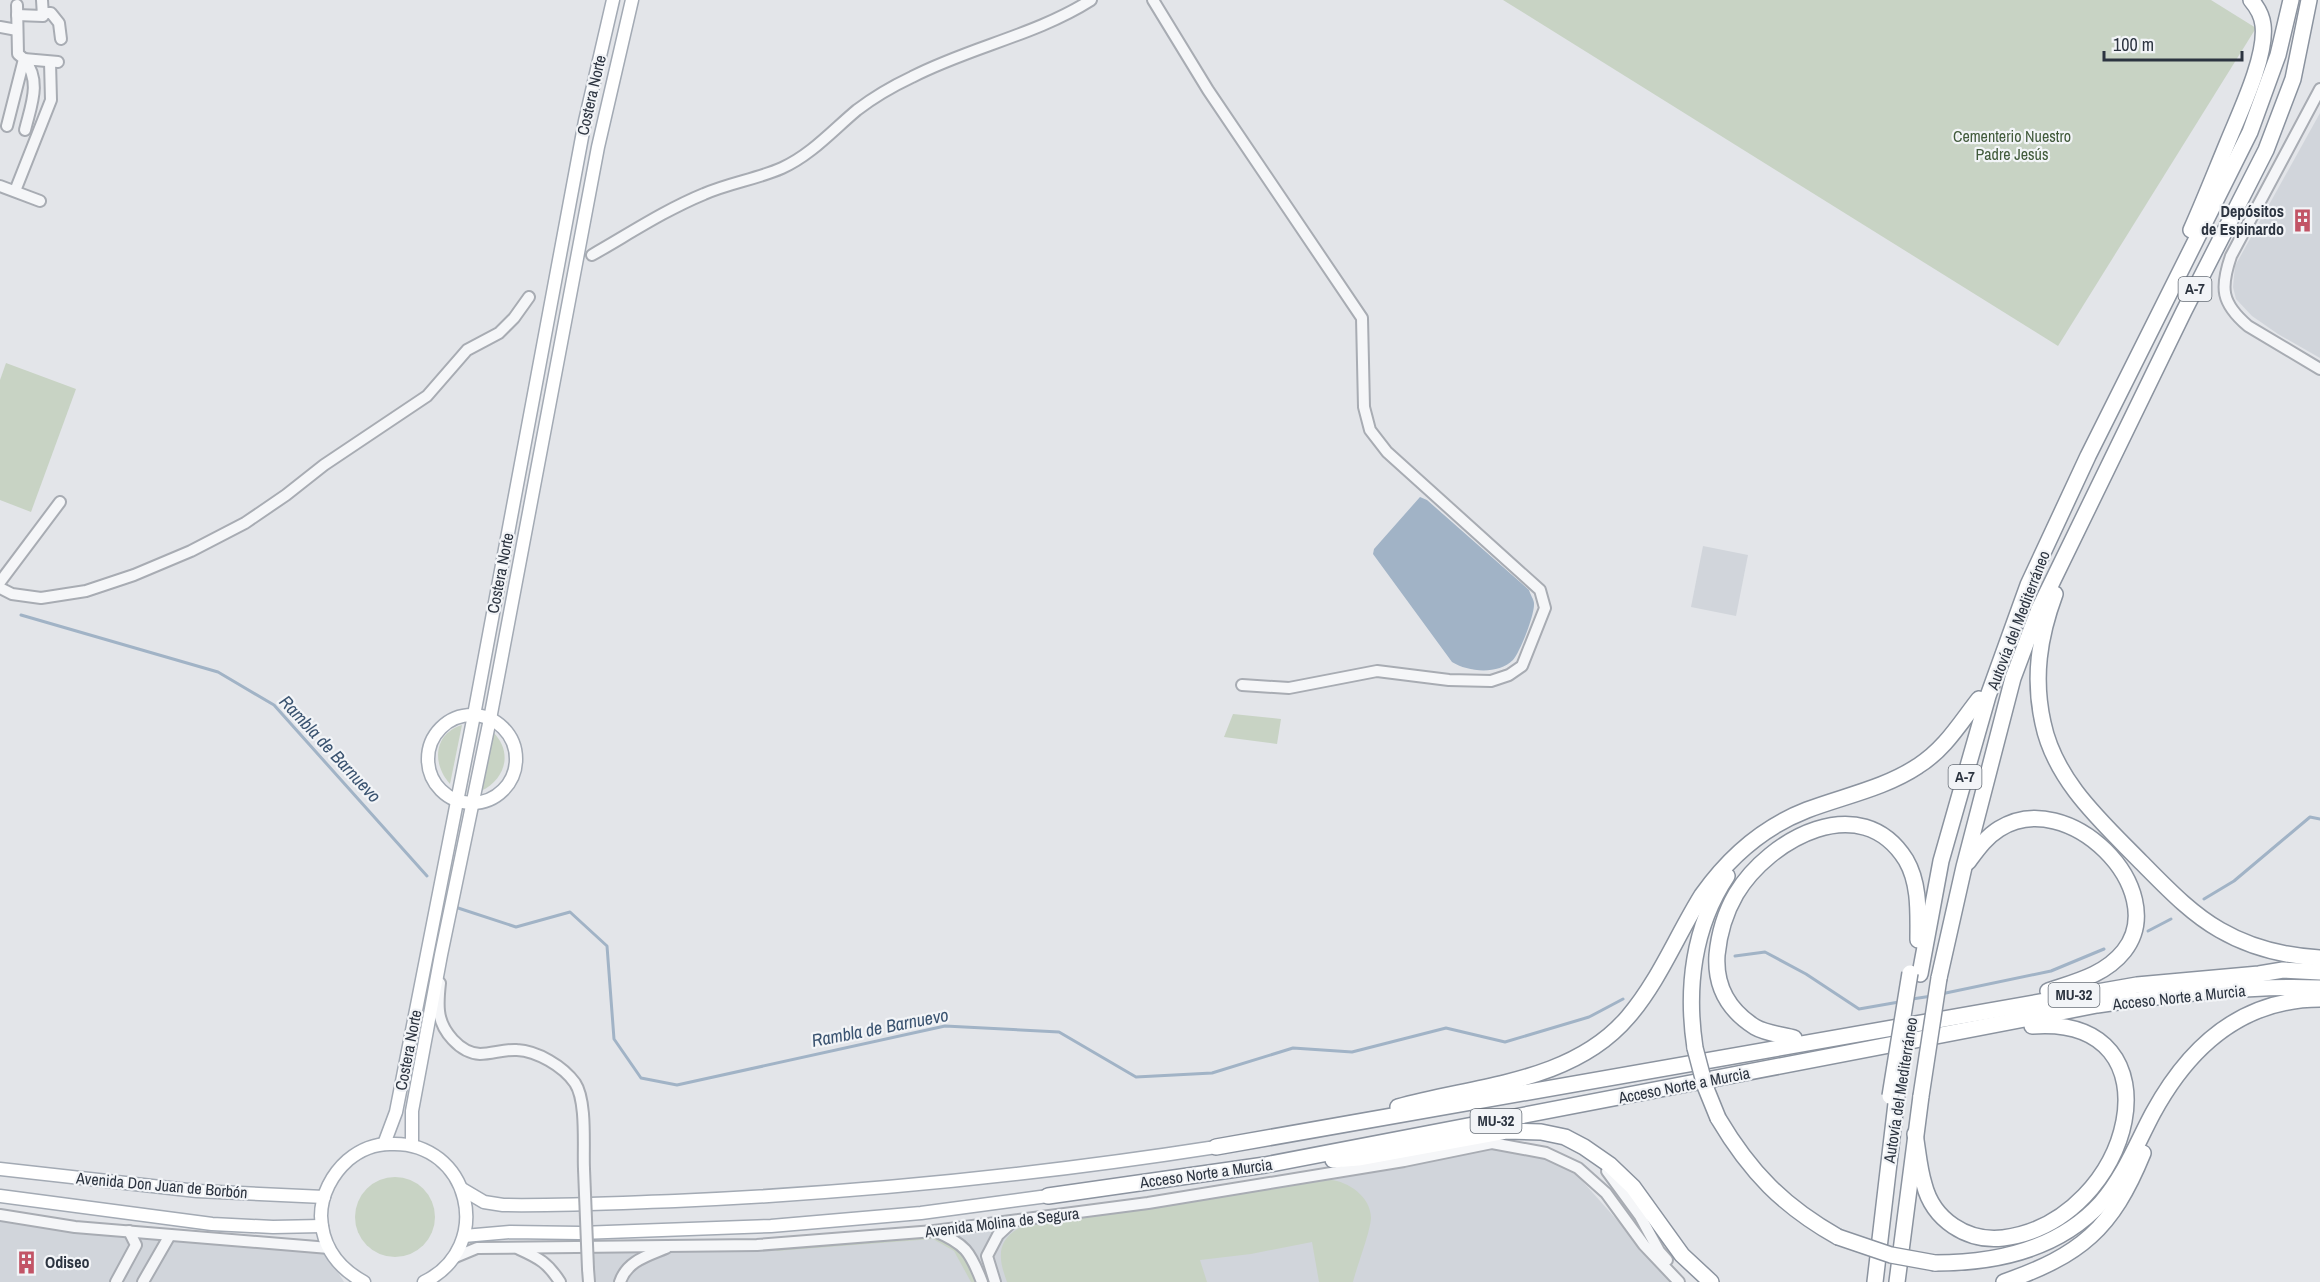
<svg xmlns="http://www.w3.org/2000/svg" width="2320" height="1282" font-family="'Archivo Narrow',sans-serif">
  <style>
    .built { fill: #d1d5db }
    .green { fill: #c8d3c4 }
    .water { fill: #a1b3c6 }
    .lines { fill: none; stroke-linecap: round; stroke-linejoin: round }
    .stream { stroke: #a1b3c6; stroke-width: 3 }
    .minor-casing { stroke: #a8acb3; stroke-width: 14 }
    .major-casing { stroke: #a3aab4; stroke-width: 15 }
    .highway-casing { stroke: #8b939f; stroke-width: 18 }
    .minor { stroke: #f5f6f8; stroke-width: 10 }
    .major { stroke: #fff; stroke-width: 12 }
    .highway { stroke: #fff; stroke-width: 15 }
    .minor-bridge-casing { stroke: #a8acb3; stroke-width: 14; stroke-linecap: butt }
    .highway-bridge-casing { stroke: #8b939f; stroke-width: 18; stroke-linecap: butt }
    .minor-bridge { stroke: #f5f6f8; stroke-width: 10 }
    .highway-bridge { stroke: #fff; stroke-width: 15 }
    .labels { text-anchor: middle; stroke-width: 4.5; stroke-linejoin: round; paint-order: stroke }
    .shield { fill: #f2f4f7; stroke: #676e77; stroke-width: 1.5 }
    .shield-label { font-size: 15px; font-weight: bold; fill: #2c3440 }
    .street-label { font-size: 16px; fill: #2c3440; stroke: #f2f4f7 }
    .park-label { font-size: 16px; fill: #415a3b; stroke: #f2f4f7 }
    .poi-label { font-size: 16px; font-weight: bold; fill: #2c3440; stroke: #f2f4f7; text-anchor: end }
    .water-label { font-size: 18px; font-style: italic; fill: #3a5370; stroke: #f2f4f7 }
  </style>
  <rect width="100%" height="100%" fill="#e3e5e9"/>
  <g class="built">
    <polygon points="2320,113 2320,358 2278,334 2252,316 2236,299 2233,287 2235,266"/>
    <polygon points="1703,546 1748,555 1736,616 1691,607"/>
    <polygon points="1489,1140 1569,1166 1672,1282 587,1282 587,1247 665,1247 973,1224 1244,1185"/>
    <polygon points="0,1211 124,1226 310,1240 333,1264 344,1282 0,1282"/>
  </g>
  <g class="green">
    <polygon points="1503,0 2211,0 2256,28 2058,346"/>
    <polygon points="6,363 76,389 31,512 0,500 0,380"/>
    <polygon points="1233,714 1281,719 1277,744 1224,737"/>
    <path d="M462 725 450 784C432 764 433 734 462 725Z"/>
    <path d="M493 732C513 752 506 779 481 791Z"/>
    <circle cx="395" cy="1217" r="40"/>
    <path d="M1330 1180C1348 1181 1371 1197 1371 1218 1370 1233 1357 1266 1353 1282H1319L1312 1242 1251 1254 1200 1260 1207 1282H1007C998 1258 996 1240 1021 1227Z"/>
    <path d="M921 1235C953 1237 967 1254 978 1282H971L954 1251 933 1239 776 1251 780 1247Z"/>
  </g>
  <path class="water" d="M1420 497 1427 500 1529 590C1530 594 1534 600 1534 603 1535 614 1520 652 1513 660 1498 675 1468 672 1452 662L1373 554 1374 549Z"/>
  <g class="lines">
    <g class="stream">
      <polyline points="21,615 218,672 274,705 427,876"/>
      <polyline points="2204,899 2234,881 2310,817 2320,819"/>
      <polyline points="455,907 516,927 570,912 607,946 614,1039 641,1078 677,1085 945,1026 1059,1032 1136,1077 1212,1073 1293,1048 1352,1052 1446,1028 1505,1042 1589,1017 1623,999"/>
      <polyline points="2148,931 2171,919"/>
      <polyline points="1735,956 1765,952 1806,974 1859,1009 1899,1002"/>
      <polyline points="1941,994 2051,971 2104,949"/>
      <polyline points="1912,999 1932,996"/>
    </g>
    <defs>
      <g id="minor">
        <polyline points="1153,0 1208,90 1362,318 1364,407 1370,430 1387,452 1540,590 1545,608 1522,666 1509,675 1491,681 1449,680 1377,671 1289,688 1242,685"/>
        <polyline points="43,13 51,13 59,23 61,39"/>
        <polyline points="17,15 43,16 42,0"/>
        <polyline points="0,27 17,30"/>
        <path d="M24 59C42 81 31 105 25 130"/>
        <polyline points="24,59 58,62"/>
        <path d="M2320 89 2231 256C2220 288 2221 303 2248 326L2320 369"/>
        <polyline points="7,126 24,59 18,54 17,5"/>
        <polyline points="0,186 40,201"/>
        <polyline points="15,191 51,100 50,62"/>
        <path d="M592 255C629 234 665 210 704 194 729 183 757 179 782 168 811 155 833 130 857 110 874 97 893 86 912 77 970 47 1036 35 1091 0"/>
        <polyline points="0,582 60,502"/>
        <polyline points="0,588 12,594 41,598 86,591 134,575 191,551 245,523 286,495 324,465 427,396 467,350 499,333 514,318 529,297"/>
        <path d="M440 983C439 992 438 1002 439 1011 441 1031 460 1053 480 1054 492 1054 505 1049 517 1050 537 1051 563 1066 575 1083 587 1101 583 1147 584 1169"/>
        <polyline points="1607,1171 1640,1216 1659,1251 1667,1260"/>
        <polyline points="0,1215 75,1227 329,1248"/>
        <path d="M935 1231C965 1244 970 1251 982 1282"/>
        <path d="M519 1249C539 1258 548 1263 560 1282"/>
        <polyline points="453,1258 477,1248 757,1245 934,1231 1148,1203 1404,1161 1492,1143 1546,1153 1578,1168 1606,1193 1644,1245 1679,1282"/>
        <polyline points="588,1269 589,1282"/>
        <polyline points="116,1282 136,1245 129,1231"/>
        <polyline points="143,1282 170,1235"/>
        <path d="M620 1282C627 1261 647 1256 666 1248"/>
        <polyline points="995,1282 987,1256 998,1235 1013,1221"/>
      </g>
      <g id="major">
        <circle cx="472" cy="759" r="44"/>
        <polyline points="384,1144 396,1112 474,715 585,121 613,0"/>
        <polyline points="412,1145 412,1111 441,955 490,719 598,147 632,0"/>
        <polyline points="0,1169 197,1191 324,1197"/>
        <path d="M462 1189 484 1202 503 1205C560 1206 618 1203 675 1201 856 1193 1037 1175 1216 1147"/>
        <polyline points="0,1196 212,1224 273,1227 322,1226"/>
        <polyline points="464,1236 510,1232 580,1233 771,1226 921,1213 1048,1196"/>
        <path d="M364 1282C338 1268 322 1246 321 1216 321 1195 332 1174 348 1160 360 1150 375 1144 390 1144 470 1140 496 1247 424 1282"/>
      </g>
      <g id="highway">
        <path d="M2191 230C2204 201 2215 173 2227 144 2239 114 2267 57 2263 25 2262 16 2257 7 2251 0"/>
        <path d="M2055 594C2039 637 2033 678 2043 723 2055 781 2102 822 2141 862 2165 886 2190 913 2220 930 2251 948 2285 956 2320 958"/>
        <path d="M1968 862C1977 850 1986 837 1999 829 2068 785 2172 890 2124 951 2105 975 2075 982 2048 991"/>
        <polyline points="1920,974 1941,861 1988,696 2028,585 2088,456 2250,132 2278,55 2291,0"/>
        <polyline points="1939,978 1964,867 2013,678 2039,609 2184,311 2266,150 2293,79 2309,0"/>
        <path d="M1794 1038C1782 1035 1765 1033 1755 1027 1728 1010 1715 986 1717 955 1719 934 1725 913 1736 894 1769 839 1861 788 1906 860 1920 884 1918 914 1918 940"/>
        <path d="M1695 1048C1686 989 1693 927 1727 876"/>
        <path d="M1398 1107C1476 1085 1572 1083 1628 1017 1659 981 1677 935 1702 895 1729 857 1763 827 1807 810 1844 796 1885 788 1918 766 1945 749 1960 723 1979 699"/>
        <path d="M1718 1118C1750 1172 1783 1206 1838 1237"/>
        <path d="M1915 1134C1918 1151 1919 1168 1924 1184 1933 1220 1967 1242 2003 1238 2134 1221 2185 1014 2032 1026"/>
        <polyline points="1216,1147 2137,985 2259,974 2283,970 2320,972"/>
        <polyline points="1333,1160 1358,1158 1506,1131 1541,1132 1565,1137 1584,1147 1610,1165 1633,1187 1682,1255 1711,1282"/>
        <path d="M1048 1196 1265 1165 2097 1005C2170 995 2246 985 2320 988"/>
        <path d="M1935 1263C1996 1263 2058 1250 2101 1203 2124 1177 2137 1143 2153 1113 2189 1047 2241 999 2320 999"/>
        <polyline points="1875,1282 1897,1095"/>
        <polyline points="1897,1282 1921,1096"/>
        <path d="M2004 1282C2081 1255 2112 1229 2143 1153"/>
      </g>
    </defs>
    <use href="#minor" class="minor-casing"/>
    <use href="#major" class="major-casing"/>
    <use href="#highway" class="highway-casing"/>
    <use href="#minor" class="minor"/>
    <use href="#major" class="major"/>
    <use href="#highway" class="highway"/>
    <defs>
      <polyline id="minor-bridge" points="584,1169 588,1269"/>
      <g id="highway-bridge">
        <polyline points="1695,1048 1705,1086 1718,1118"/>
        <polyline points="1890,1096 1910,973"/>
        <polyline points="1921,1096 1939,978"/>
        <polyline points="1838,1237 1891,1255 1935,1263"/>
      </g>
    </defs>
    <use href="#minor-bridge" class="minor-bridge-casing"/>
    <use href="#highway-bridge" class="highway-bridge-casing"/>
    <use href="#minor-bridge" class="minor-bridge"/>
    <use href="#highway-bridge" class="highway-bridge"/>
  </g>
  <defs>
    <symbol id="building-bare" viewBox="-9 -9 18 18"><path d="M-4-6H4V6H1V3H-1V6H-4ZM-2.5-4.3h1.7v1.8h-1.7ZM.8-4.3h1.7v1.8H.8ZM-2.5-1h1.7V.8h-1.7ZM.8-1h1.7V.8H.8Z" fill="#c25466" stroke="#f2f4f7" stroke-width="2.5" paint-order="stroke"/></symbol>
  </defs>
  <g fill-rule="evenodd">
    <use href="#building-bare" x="2286" y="204" width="33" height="33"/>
    <use href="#building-bare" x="10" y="1246" width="33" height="33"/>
  </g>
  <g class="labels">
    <g class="shield">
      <rect x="2178.5" y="277" width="33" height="24" rx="4.5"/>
      <rect x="1948.5" y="765" width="33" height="24" rx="4.5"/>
      <rect x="2048.5" y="983" width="51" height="24" rx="4.5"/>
      <rect x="1470.5" y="1109" width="51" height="24" rx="4.5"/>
    </g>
    <g class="shield-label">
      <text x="2195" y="294">A-7</text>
      <text x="1965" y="782">A-7</text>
      <text x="2074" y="1000">MU-32</text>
      <text x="1496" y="1126">MU-32</text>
    </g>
    <g class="street-label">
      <text transform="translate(591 95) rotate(-77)" y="6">Costera Norte</text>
      <text transform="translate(500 573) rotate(-79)" y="6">Costera Norte</text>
      <text transform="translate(2018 620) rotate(-69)" y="6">Autovía del Mediterráneo</text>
      <text transform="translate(2179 997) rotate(-6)" y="6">Acceso Norte a Murcia</text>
      <text transform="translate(408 1050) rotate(-79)" y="6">Costera Norte</text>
      <text transform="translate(1684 1085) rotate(-11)" y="6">Acceso Norte a Murcia</text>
      <text transform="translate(1900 1090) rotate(-81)" y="6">Autovía del Mediterráneo</text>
      <text transform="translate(1206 1173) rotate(-8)" y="6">Acceso Norte a Murcia</text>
      <text transform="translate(162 1185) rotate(5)" y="6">Avenida Don Juan de Borbón</text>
      <text transform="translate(1002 1222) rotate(-7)" y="6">Avenida Molina de Segura</text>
    </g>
    <g class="park-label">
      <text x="2012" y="142">Cementerio Nuestro<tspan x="2012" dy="18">Padre Jesús</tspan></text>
    </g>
    <g class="poi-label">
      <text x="2284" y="217">Depósitos<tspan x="2284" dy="18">de Espinardo</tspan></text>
      <text x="45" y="1268" text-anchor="start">Odiseo</text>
    </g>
    <g class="water-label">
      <text transform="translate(330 749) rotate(47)" y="6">Rambla de Barnuevo</text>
      <text transform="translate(880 1028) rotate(-11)" y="6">Rambla de Barnuevo</text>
    </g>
  </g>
  <path d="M2104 51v9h138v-9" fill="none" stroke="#2c3440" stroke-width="3"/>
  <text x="2113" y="51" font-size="18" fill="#2c3440" stroke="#f2f4f7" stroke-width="4.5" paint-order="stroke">100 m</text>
</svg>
